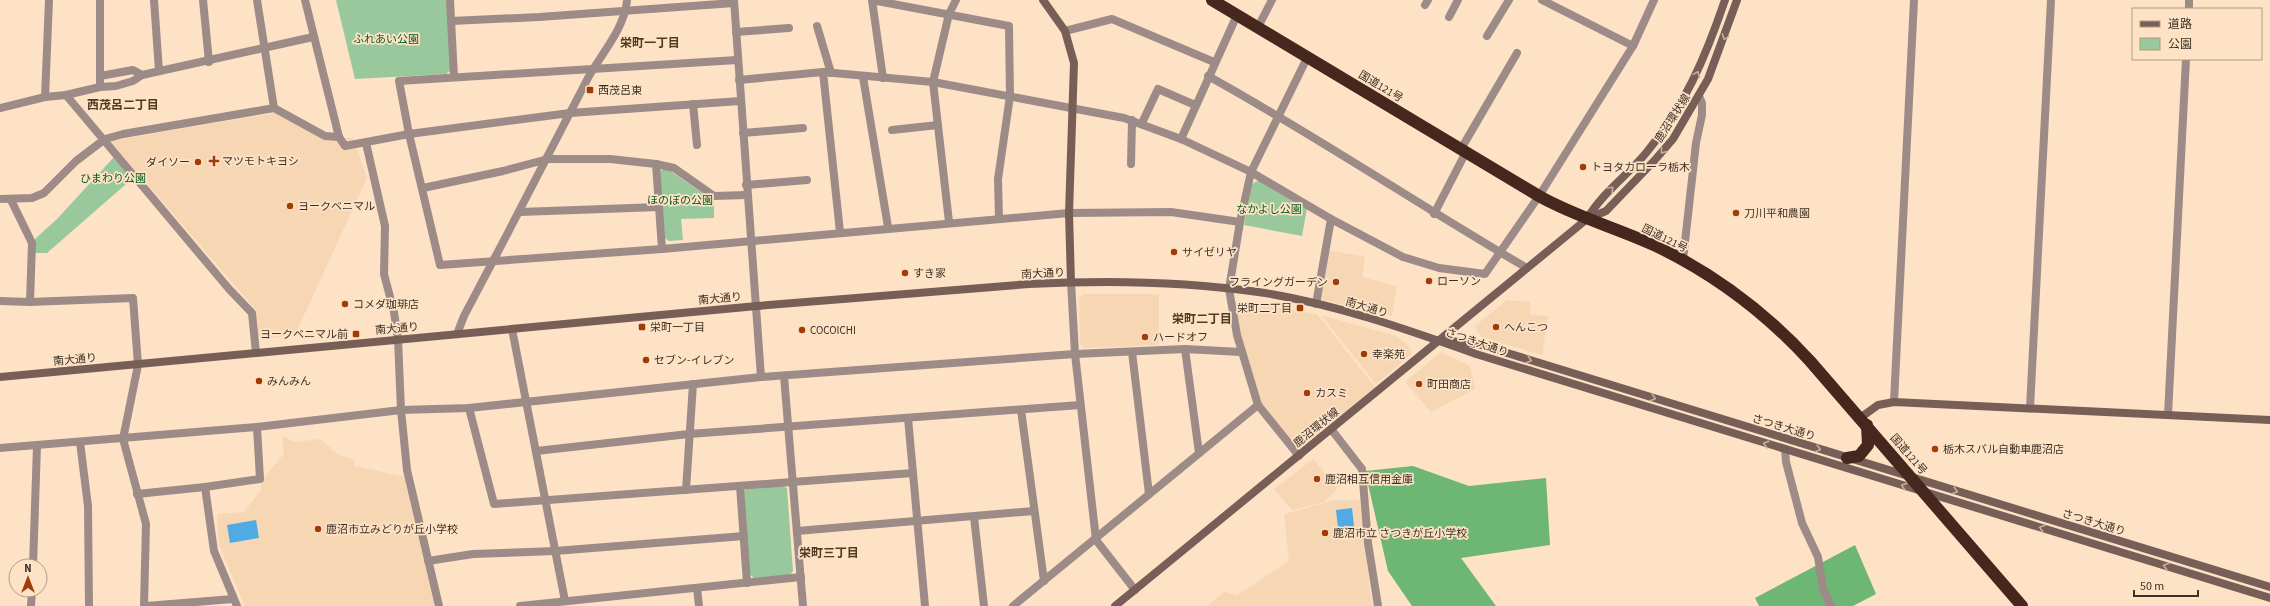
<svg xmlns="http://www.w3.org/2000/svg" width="2270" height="606" font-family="'Source Sans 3','Noto Sans JP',sans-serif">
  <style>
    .built { fill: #f7d6b4 }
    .green { fill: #99c89c }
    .forest { fill: #6eb674 }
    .water { fill: #4eabe3 }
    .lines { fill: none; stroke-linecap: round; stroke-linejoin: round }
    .street { stroke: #9c8b86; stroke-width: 8 }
    .secondary { stroke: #775f58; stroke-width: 8 }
    .highway { stroke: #46271e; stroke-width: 12 }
    .oneway { stroke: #c8ae9a }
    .poi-dot { fill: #a03c06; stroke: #fee2c6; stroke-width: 1.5 }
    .labels { text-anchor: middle; stroke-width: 3.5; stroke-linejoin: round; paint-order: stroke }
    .park-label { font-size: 11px; fill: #04591b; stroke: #fee2c6 }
    .street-label { font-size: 11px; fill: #3b3125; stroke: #fee2c6 }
    .poi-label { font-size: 11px; fill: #3b3125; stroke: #fee2c6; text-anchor: start }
    .neighbourhood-label { font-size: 12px; font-weight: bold; fill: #513b22; stroke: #fee2c6 }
  </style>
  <rect width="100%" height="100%" fill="#fee2c6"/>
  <g class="built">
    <polygon points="274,113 325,137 353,138 367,178 295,335 262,339 258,335 256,310 110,141"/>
    <polygon points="1327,250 1365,257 1362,277 1397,286 1392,316 1319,299"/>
    <polygon points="1083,294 1159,294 1159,345 1085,348 1080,344 1079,299"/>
    <polygon points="1507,300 1530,302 1531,315 1548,316 1542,355 1481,337 1475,326"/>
    <polygon points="1239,301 1317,314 1375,387 1298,450 1261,403 1242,342 1236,306"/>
    <polygon points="1321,315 1396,336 1408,345 1412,354 1376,384"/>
    <polygon points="1441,352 1470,366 1475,389 1431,412 1405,382"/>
    <polygon points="282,436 295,442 320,439 339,455 354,459 354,466 406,477 435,606 245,606 219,545 217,514 244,512 261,490 261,481 284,454"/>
    <polygon points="1313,459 1338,488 1324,502 1292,510 1274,489"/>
    <polygon points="1335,500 1360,500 1370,592 1373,606 1207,606 1224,592 1237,595 1289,561 1284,514"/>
  </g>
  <g class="green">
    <polygon points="336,0 447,0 451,70 446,74 355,79"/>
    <polygon points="115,156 133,178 47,253 35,253 35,239 57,219"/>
    <polygon points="666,168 714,201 714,218 681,219 683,240 669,241 665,238 660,171"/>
    <polygon points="1259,180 1307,208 1302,236 1244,225 1252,184"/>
    <polygon points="781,485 787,488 793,571 790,575 754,578 748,573 744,491 748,487"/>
  </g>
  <g class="forest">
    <polygon points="1413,466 1469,486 1546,478 1550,545 1461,558 1496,606 1412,606 1388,571 1365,471"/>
    <polygon points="1855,545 1876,594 1853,606 1759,606 1755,598"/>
  </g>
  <g class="water">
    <polygon points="1352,508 1355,535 1339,537 1336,510"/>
    <polygon points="256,520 259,538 230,543 227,525"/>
  </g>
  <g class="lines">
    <g class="street">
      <polyline points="154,0 159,71"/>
      <polyline points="203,0 209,62"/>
      <polyline points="257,0 274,108"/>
      <polyline points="305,0 339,137 345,146 409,134 570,113 740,101"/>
      <polyline points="450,0 454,77"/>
      <polyline points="734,0 761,377"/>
      <polyline points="872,0 1009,26 1010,96 998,179 999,219"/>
      <polyline points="872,0 883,78"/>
      <polyline points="1542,0 1633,46"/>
      <polyline points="1425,5 1428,0"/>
      <polyline points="2189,9 2189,0"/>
      <polyline points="1449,17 1458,0"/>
      <polyline points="451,21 539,17 734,3"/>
      <polyline points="817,26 831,73"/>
      <polyline points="1258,27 1272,0"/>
      <polyline points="1065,31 1112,19 1214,62"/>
      <polyline points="736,32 789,28"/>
      <polyline points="1487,36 1509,0"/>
      <polyline points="737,60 399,81 409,134 440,265 662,249 1069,213 1171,212 1240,222"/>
      <polyline points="823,72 840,232"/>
      <polyline points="100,76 133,70 142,75"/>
      <path d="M1208 76C1317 136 1420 206 1527 268"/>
      <polyline points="863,77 888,227"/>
      <polyline points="739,80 823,72 933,82 1124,118 1181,139 1251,172 1331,219 1403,257 1439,268 1485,274 1539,196 1633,46 1654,0"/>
      <polyline points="100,87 100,0"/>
      <polyline points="66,95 229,289 252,313 256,353"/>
      <polyline points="45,97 49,0"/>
      <polyline points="693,104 697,145"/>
      <polyline points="0,108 45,97 66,95 100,87 116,86 133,81 142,75 313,37"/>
      <polyline points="1142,123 1158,89 1195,105"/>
      <polyline points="892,130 938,125"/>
      <polyline points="743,133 803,128"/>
      <polyline points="1181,139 1237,15"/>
      <polyline points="366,143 385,226 384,274 394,312 398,339 401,410 407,470 439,606"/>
      <polyline points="1461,149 1517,53"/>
      <polyline points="656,164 662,249"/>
      <polyline points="1131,164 1132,120"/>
      <polyline points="746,185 807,180"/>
      <polyline points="423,188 503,171 548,159 610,159 656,164 674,168 714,196 747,195"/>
      <polyline points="0,199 32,198 44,193 76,161 105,139 123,134 274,108 325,136 339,137"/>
      <polyline points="11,200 32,243 30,302 133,298 138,365 123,439 146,524 144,606"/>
      <polyline points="520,212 659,207"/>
      <polyline points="1434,214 1466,152"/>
      <polyline points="949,222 933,82 949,14 956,0"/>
      <polyline points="1683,260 1696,143 1702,115 1702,103 1699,96"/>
      <polyline points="1071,282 1075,354 1096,540 1135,590"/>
      <polyline points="0,301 30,302"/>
      <polyline points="1316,304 1331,219"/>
      <polyline points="512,329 565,601"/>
      <path d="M457 334 464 316C506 237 547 158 588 78 601 54 625 28 627 0"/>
      <polyline points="1185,349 1199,453"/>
      <polyline points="1132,352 1149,494"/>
      <polyline points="784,376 803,606"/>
      <polyline points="1894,402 1914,0"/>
      <polyline points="469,408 494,504 913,473"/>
      <polyline points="2030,408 2051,0"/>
      <polyline points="1021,410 1044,581"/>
      <polyline points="2168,415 2186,59"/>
      <polyline points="908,418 925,606"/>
      <polyline points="1331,429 1362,469 1368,543 1378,606"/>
      <polyline points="80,442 88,506 89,606"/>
      <polyline points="0,448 257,427 401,410 469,408 761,377 1075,354 1185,349 1241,352"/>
      <polyline points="1785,449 1786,462 1802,523 1818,557 1823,589 1831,606"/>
      <polyline points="536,451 689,434 1080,405"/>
      <polyline points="1299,456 1258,405 1237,335 1229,289 1240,222 1251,172 1307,58"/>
      <polyline points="740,486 747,583"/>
      <polyline points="205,487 214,551 237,606"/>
      <polyline points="686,490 693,384"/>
      <polyline points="137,494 205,487 260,479 257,427"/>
      <polyline points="974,517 984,606"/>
      <polyline points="797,531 1034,511"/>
      <polyline points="428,561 473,554 555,551 744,536"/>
      <polyline points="33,566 37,446"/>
      <polyline points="697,588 699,606"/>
      <polyline points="31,606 32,590"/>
      <polyline points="146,606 233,599"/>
      <polyline points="520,606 801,577"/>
      <polyline points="1013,606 1258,405"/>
    </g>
    <g class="secondary">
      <polyline points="1043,0 1065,31 1074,63 1069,213 1071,282"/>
      <polyline points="1587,219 1606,211 1654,161 1673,139 1708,79 1737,0"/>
      <polyline points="1449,341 1478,344 2270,587"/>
      <path d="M0 377 757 306 1029 284C1105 280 1182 281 1258 292 1332 303 1406 329 1476 354L2270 598"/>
      <polyline points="1860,418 1878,405 1894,402 2270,420"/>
      <path d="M1115 606 1587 219C1602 193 1627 176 1646 153 1684 108 1706 56 1725 0"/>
    </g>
    <g class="highway">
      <path d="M1212 0 1539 196C1576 217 1617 228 1656 246 1714 274 1767 314 1810 361L2022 606"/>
      <polyline points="1847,458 1859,456 1868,445 1867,425"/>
    </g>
  </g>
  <defs><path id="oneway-chevron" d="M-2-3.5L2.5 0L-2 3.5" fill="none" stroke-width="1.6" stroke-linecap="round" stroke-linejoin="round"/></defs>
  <g class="oneway">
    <use href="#oneway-chevron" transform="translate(1725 37) rotate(110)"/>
    <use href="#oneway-chevron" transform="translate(1697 74) rotate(-66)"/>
    <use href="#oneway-chevron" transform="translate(1663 151) rotate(129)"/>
    <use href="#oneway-chevron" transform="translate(1611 189) rotate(-45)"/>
    <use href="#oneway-chevron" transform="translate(1529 360) rotate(17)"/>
    <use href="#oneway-chevron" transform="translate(1653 398) rotate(17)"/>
    <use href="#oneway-chevron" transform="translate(1766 444) rotate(-163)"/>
    <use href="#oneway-chevron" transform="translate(1818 449) rotate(17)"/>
    <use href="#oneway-chevron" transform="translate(1904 486) rotate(-163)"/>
    <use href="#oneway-chevron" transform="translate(1955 491) rotate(17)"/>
    <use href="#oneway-chevron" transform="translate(2042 528) rotate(-163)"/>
    <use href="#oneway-chevron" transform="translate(2166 566) rotate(-163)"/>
  </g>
  <g class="poi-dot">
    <rect x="586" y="86" width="8" height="8" rx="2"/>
    <path d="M212 155h4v4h4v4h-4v4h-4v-4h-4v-4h4z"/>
    <circle cx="198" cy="162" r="4"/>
    <circle cx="1583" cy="167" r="4"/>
    <circle cx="290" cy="206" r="4"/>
    <circle cx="1736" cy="213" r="4"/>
    <circle cx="1174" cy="252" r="4"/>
    <circle cx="905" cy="273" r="4"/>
    <circle cx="1429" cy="281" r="4"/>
    <circle cx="1336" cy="282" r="4"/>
    <circle cx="345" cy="304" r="4"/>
    <rect x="1296" y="304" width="8" height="8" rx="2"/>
    <rect x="638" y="323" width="8" height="8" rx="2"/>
    <circle cx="1496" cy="327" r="4"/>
    <circle cx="802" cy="330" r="4"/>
    <rect x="352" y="330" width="8" height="8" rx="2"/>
    <circle cx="1145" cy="337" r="4"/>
    <circle cx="1364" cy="354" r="4"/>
    <circle cx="646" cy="360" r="4"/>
    <circle cx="259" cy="381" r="4"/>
    <circle cx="1419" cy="384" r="4"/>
    <circle cx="1307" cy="393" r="4"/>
    <circle cx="1935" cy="449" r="4"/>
    <circle cx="1317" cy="479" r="4"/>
    <circle cx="318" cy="529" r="4"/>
    <circle cx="1325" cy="533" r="4"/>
  </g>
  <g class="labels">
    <g class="park-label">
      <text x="386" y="43">ふれあい公園</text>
      <text x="113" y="182">ひまわり公園</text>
      <text x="680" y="204">ほのぼの公園</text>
      <text x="1269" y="213">なかよし公園</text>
    </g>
    <g class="street-label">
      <text transform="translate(1381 86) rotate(31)" y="4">国道121号</text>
      <text transform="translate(1672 118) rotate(-57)" y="4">鹿沼環状線</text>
      <text transform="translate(1665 238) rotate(26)" y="4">国道121号</text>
      <text transform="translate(1043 273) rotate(-3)" y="4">南大通り</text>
      <text transform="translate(720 298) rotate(-5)" y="4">南大通り</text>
      <text transform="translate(1367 307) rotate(16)" y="4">南大通り</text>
      <text transform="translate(397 328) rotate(-5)" y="4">南大通り</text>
      <text transform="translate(1477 342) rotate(19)" y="4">さつき大通り</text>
      <text transform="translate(75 359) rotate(-5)" y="4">南大通り</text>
      <text transform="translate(1316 427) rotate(-39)" y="4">鹿沼環状線</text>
      <text transform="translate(1784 427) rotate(17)" y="4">さつき大通り</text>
      <text transform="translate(1909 454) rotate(49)" y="4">国道121号</text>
      <text transform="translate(2094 522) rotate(17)" y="4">さつき大通り</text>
    </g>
    <g class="poi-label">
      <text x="598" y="94">西茂呂東</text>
      <text x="222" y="165">マツモトキヨシ</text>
      <text x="190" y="166" text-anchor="end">ダイソー</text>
      <text x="1591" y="171">トヨタカローラ栃木</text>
      <text x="298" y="210">ヨークベニマル</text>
      <text x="1744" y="217">刀川平和農園</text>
      <text x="1182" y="256">サイゼリヤ</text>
      <text x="913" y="277">すき家</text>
      <text x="1437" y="285">ローソン</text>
      <text x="1328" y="286" text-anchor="end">フライングガーデン</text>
      <text x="353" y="308">コメダ珈琲店</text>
      <text x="1292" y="312" text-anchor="end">栄町二丁目</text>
      <text x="650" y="331">栄町一丁目</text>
      <text x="1504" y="331">へんこつ</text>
      <text x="810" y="334">COCOICHI</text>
      <text x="348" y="338" text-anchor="end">ヨークベニマル前</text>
      <text x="1153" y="341">ハードオフ</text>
      <text x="1372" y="358">幸楽苑</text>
      <text x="654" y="364">セブン-イレブン</text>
      <text x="267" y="385">みんみん</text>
      <text x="1427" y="388">町田商店</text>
      <text x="1315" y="397">カスミ</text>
      <text x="1943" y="453">栃木スバル自動車鹿沼店</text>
      <text x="1325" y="483">鹿沼相互信用金庫</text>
      <text x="326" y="533">鹿沼市立みどりが丘小学校</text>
      <text x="1333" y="537">鹿沼市立 さつきが丘小学校</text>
    </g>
    <g class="neighbourhood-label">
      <text x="650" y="47">栄町一丁目</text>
      <text x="123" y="109">西茂呂二丁目</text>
      <text x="1202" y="323">栄町二丁目</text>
      <text x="829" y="557">栄町三丁目</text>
    </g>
  </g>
  <rect x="2132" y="8" width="130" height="52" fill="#fee2c6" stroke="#b09b86"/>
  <rect x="2140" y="21" width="20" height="6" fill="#775f58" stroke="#b09b86"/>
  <text x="2168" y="28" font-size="12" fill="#3b3125">道路</text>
  <rect x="2140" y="38" width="20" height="12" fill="#99c89c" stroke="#b09b86"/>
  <text x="2168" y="48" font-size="12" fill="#3b3125">公園</text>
  <g transform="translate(28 578)"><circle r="19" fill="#fee2c6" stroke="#b09b86"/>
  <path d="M0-3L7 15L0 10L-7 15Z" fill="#a03c06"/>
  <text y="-6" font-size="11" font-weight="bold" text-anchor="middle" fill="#3b3125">N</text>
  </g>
  <path d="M2134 590v6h64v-6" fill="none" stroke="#3b3125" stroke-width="2"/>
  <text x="2140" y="590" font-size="12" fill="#3b3125" stroke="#fee2c6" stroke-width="3" paint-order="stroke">50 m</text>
</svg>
